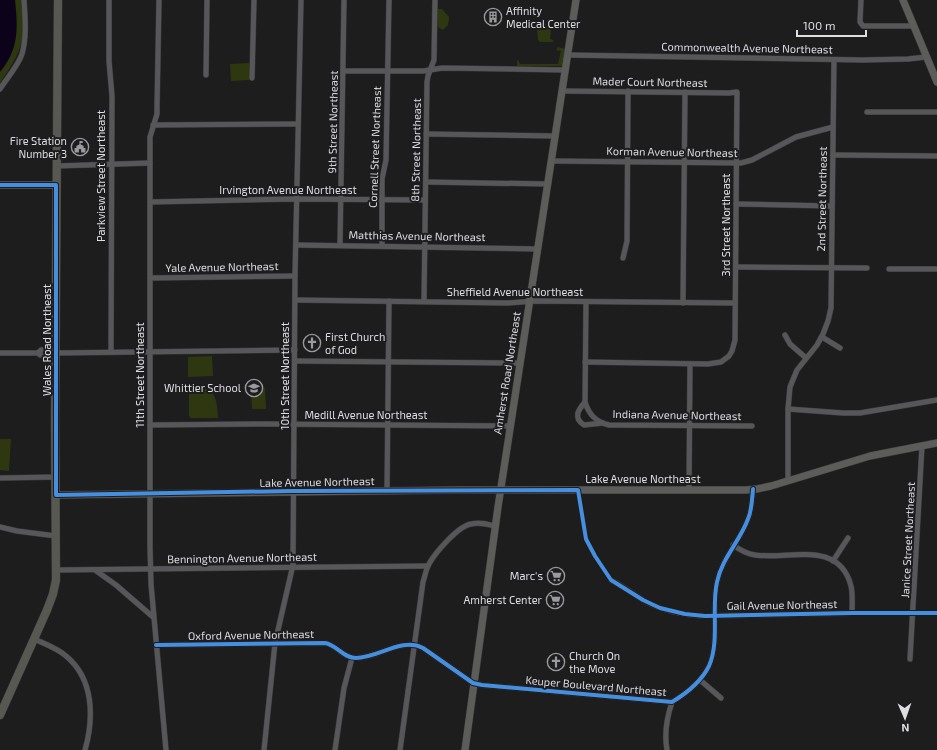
<svg xmlns="http://www.w3.org/2000/svg" width="937" height="750" font-family="'Exo 2',sans-serif">
  <style>
    .green { fill: #2f3710 }
    .water { fill: #0c031b }
    .lines { fill: none; stroke-linecap: round; stroke-linejoin: round }
    .street-casing { stroke: #3a3a3b; stroke-width: 6 }
    .secondary-casing { stroke: #3a3a3b; stroke-width: 8 }
    .primary-casing { stroke: #3a3a3b; stroke-width: 9 }
    .street { stroke: #575658; stroke-width: 5 }
    .secondary { stroke: #5c5c5a; stroke-width: 7 }
    .primary { stroke: #575852; stroke-width: 8 }
    .cycleway-casing { stroke: #1d1c1f; stroke-width: 6 }
    .cycleway { stroke: #468fdf; stroke-width: 4 }
    .labels { text-anchor: middle; stroke-width: 4; stroke-linejoin: round; paint-order: stroke }
    .poi-label { font-size: 11px; fill: #dedde0; stroke: #1d1c1f; text-anchor: end }
    .street-label { font-size: 11px; fill: #dedde0; stroke: #1d1c1f }
  </style>
  <rect width="100%" height="100%" fill="#1d1d1e"/>
  <g class="green">
    <path d="M0 0H21C22 11 25 34 21 44 17 58 8 71 0 83Z"/>
    <polygon points="438,9 442,9 449,17 448,25 443,30 439,28 438,26"/>
    <polygon points="544,24 555,27 554,30 551,30 550,39 553,40 553,42 540,42 538,40 537,29 540,25"/>
    <polygon points="558,47 565,49 562,66 517,66 517,61 518,60 520,64 558,64 561,51 556,50"/>
    <polygon points="249,63 249,80 231,81 230,64"/>
    <polygon points="212,356 213,376 188,377 188,357"/>
    <path d="M189 387C214 386 217 395 218 418H191L189 416Z"/>
    <polygon points="251,388 265,388 266,409 252,409"/>
    <polygon points="0,439 11,439 9,471 0,470"/>
  </g>
  <path class="water" d="M0 0H15C18 28 19 49 0 72Z"/>
  <g class="lines">
    <defs>
      <g id="street">
        <polyline points="109,0 109,61 112,96 111,352"/>
        <polyline points="159,0 157,108 157,114 150,137 150,546 151,584 166,750"/>
        <polyline points="861,0 860,22 863,26 913,26"/>
        <polyline points="568,55 863,60 908,59 926,57"/>
        <polyline points="344,71 424,71 442,68 566,70"/>
        <polyline points="206,75 207,0"/>
        <polyline points="252,78 254,0"/>
        <path d="M0 89C7 78 18 66 22 54 27 37 25 17 24 0"/>
        <polyline points="562,91 729,93 737,92 735,340 732,351 729,356 721,362 708,364 585,362"/>
        <polyline points="867,112 937,112"/>
        <polyline points="153,125 298,124"/>
        <polyline points="426,134 556,136"/>
        <polyline points="833,155 937,156"/>
        <polyline points="552,161 741,163 752,160 796,137 833,127"/>
        <polyline points="56,166 150,163"/>
        <polyline points="426,182 548,184"/>
        <polyline points="150,202 296,199 425,200"/>
        <polyline points="736,204 832,206"/>
        <polyline points="296,245 538,249"/>
        <polyline points="340,245 344,0"/>
        <polyline points="382,246 382,179 386,160 389,0"/>
        <polyline points="623,258 627,241 628,91"/>
        <polyline points="736,267 867,268"/>
        <polyline points="889,269 937,269"/>
        <polyline points="150,278 295,276"/>
        <polyline points="295,300 507,303 535,301 735,303"/>
        <polyline points="424,301 427,82 428,76 434,60 435,0"/>
        <path d="M586 302 585 402C578 410 573 418 584 425L603 423"/>
        <polyline points="683,303 685,92"/>
        <polyline points="785,335 790,344 806,358"/>
        <polyline points="822,337 840,348"/>
        <polyline points="0,353 38,353 40,355 56,356"/>
        <polyline points="38,353 41,350 56,349"/>
        <polyline points="56,353 295,350"/>
        <polyline points="295,361 520,363"/>
        <path d="M585 402C589 415 596 422 609 425L752 426"/>
        <polyline points="788,409 843,413 860,413 937,400"/>
        <polyline points="150,425 266,424 510,426"/>
        <polyline points="0,478 56,477"/>
        <polyline points="788,480 788,409 790,387 797,370 817,345 823,334 828,321 831,308 834,60"/>
        <polyline points="689,490 690,364"/>
        <polyline points="387,491 389,301"/>
        <polyline points="0,527 17,531 56,536"/>
        <path d="M733 545C740 550 747 554 755 555 788 560 839 539 851 586 853 594 852 604 852 613"/>
        <polyline points="833,561 848,538"/>
        <polyline points="56,570 428,566"/>
        <polyline points="95,570 116,585 153,617"/>
        <path d="M611 580C622 586 632 593 643 600 662 611 683 615 705 616L852 613H937"/>
        <path d="M34 639C45 644 57 648 66 656 94 679 94 718 85 750"/>
        <path d="M156 645 325 643C337 645 343 658 356 658 378 658 402 637 423 648L473 683 482 685 672 702C687 693 701 682 709 666 720 641 711 608 717 582 722 558 740 541 748 519 752 510 752 499 753 489"/>
        <polyline points="910,659 922,446"/>
        <polyline points="700,680 721,698"/>
        <polyline points="264,750 275,643 293,565 295,276 301,0"/>
        <polyline points="335,750 344,688 352,658"/>
        <path d="M400 750 423 582C425 576 426 569 429 564 435 553 458 526 471 524 479 522 487 524 495 526"/>
        <path d="M667 750C664 734 667 717 672 702"/>
      </g>
      <g id="secondary">
        <polyline points="903,0 937,82"/>
        <polyline points="0,185 56,185"/>
        <polyline points="56,495 457,490 746,490 757,489 771,486 870,456 937,443"/>
        <polyline points="465,750 498,507 576,0"/>
      </g>
      <polyline id="primary" points="0,715 47,610 53,594 56,580 55,421 58,0"/>
    </defs>
    <use href="#street" class="street-casing"/>
    <use href="#secondary" class="secondary-casing"/>
    <use href="#primary" class="primary-casing"/>
    <use href="#street" class="street"/>
    <use href="#secondary" class="secondary"/>
    <use href="#primary" class="primary"/>
    <defs>
      <g id="cycleway">
        <polyline points="0,185 56,185 56,495 293,491 578,490 586,539 595,556 611,580 643,600 660,608 685,614 705,616 852,613 937,613"/>
        <path d="M156 645 325 643C337 645 343 658 356 658 378 658 402 637 423 648L473 683 482 685 672 702C687 693 701 682 709 666 720 641 711 608 717 582 722 558 740 541 748 519 752 510 752 499 753 489"/>
      </g>
    </defs>
    <use href="#cycleway" class="cycleway-casing"/>
    <use href="#cycleway" class="cycleway"/>
  </g>
  <defs>
    <symbol id="building-ring" viewBox="-11 -11 22 22"><circle r="9.5" fill="#1d1c1f" stroke="#9a9a9c" stroke-width="1.5"/><path d="M-4-6H4V6H1V3H-1V6H-4ZM-2.5-4.3h1.7v1.8h-1.7ZM.8-4.3h1.7v1.8H.8ZM-2.5-1h1.7V.8h-1.7ZM.8-1h1.7V.8H.8Z" fill="#9a9a9c"/></symbol>
    <symbol id="civic-ring" viewBox="-11 -11 22 22"><circle r="9.5" fill="#1d1c1f" stroke="#9a9a9c" stroke-width="1.5"/><path d="M-.6-6.5H3V-4.5H.6V-3L4-1V1h2V6H-6V1h2V-1L-.6-3ZM-1.2 2.5V6h2.4V2.5Z" fill="#9a9a9c"/></symbol>
    <symbol id="church-ring" viewBox="-11 -11 22 22"><circle r="9.5" fill="#1d1c1f" stroke="#9a9a9c" stroke-width="1.5"/><path d="M-1.2-6h2.4v3.5h3.3v2.4h-3.3V6h-2.4V-.1h-3.3v-2.4h3.3Z" fill="#9a9a9c"/></symbol>
    <symbol id="school-ring" viewBox="-11 -11 22 22"><circle r="9.5" fill="#1d1c1f" stroke="#9a9a9c" stroke-width="1.5"/><path d="M0-5L7-2L0 1L-7-2ZM-4 1L0 2.5L4 1V4Q0 6-4 4Z" fill="#9a9a9c"/></symbol>
    <symbol id="supermarket-ring" viewBox="-11 -11 22 22"><circle r="9.5" fill="#1d1c1f" stroke="#9a9a9c" stroke-width="1.5"/><path d="M-6-5.5h2.5l.6 2H6L4.5 2H-2.5L-4.4-4H-6ZM-1.5 3.2a1.3 1.3 0 1 0 .1 0ZM3 3.2a1.3 1.3 0 1 0 .1 0Z" fill="#9a9a9c"/></symbol>
  </defs>
  <g fill-rule="evenodd">
    <use href="#building-ring" x="483" y="7" width="20" height="20"/>
    <use href="#civic-ring" x="70" y="137" width="20" height="20"/>
    <use href="#church-ring" x="302" y="333" width="20" height="20"/>
    <use href="#school-ring" x="244" y="378" width="20" height="20"/>
    <use href="#supermarket-ring" x="546" y="566" width="20" height="20"/>
    <use href="#supermarket-ring" x="545" y="590" width="20" height="20"/>
    <use href="#church-ring" x="546" y="652" width="20" height="20"/>
  </g>
  <g class="labels">
    <g class="poi-label">
      <text x="506" y="15" text-anchor="start">Affinity<tspan x="506" dy="13">Medical Center</tspan></text>
      <text x="67" y="145">Fire Station<tspan x="67" dy="13">Number 3</tspan></text>
      <text x="325" y="341" text-anchor="start">First Church<tspan x="325" dy="13">of God</tspan></text>
      <text x="241" y="392">Whittier School</text>
      <text x="543" y="580">Marc's</text>
      <text x="542" y="604">Amherst Center</text>
      <text x="569" y="660" text-anchor="start">Church On<tspan x="569" dy="13">the Move</tspan></text>
    </g>
    <g class="street-label">
      <text transform="translate(747 48) rotate(1)" y="4">Commonwealth Avenue Northeast</text>
      <text transform="translate(650 82) rotate(1)" y="4">Mader Court Northeast</text>
      <text transform="translate(333 122) rotate(-89)" y="4">9th Street Northeast</text>
      <text transform="translate(375 147) rotate(-88)" y="4">Cornell Street Northeast</text>
      <text transform="translate(416 150) rotate(-89)" y="4">8th Street Northeast</text>
      <text transform="translate(672 152) rotate(1)" y="4">Korman Avenue Northeast</text>
      <text transform="translate(101 176) rotate(-90)" y="4">Parkview Street Northeast</text>
      <text x="288" y="194">Irvington Avenue Northeast</text>
      <text transform="translate(822 199) rotate(-89)" y="4">2nd Street Northeast</text>
      <text transform="translate(726 225) rotate(-90)" y="4">3rd Street Northeast</text>
      <text transform="translate(417 236) rotate(1)" y="4">Matthias Avenue Northeast</text>
      <text transform="translate(222 267) rotate(-1)" y="4">Yale Avenue Northeast</text>
      <text x="515" y="296">Sheffield Avenue Northeast</text>
      <text transform="translate(47 340) rotate(-90)" y="4">Wales Road Northeast</text>
      <text transform="translate(507 373) rotate(-81)" y="4">Amherst Road Northeast</text>
      <text transform="translate(140 375) rotate(-90)" y="4">11th Street Northeast</text>
      <text transform="translate(285 376) rotate(-90)" y="4">10th Street Northeast</text>
      <text x="366" y="419">Medill Avenue Northeast</text>
      <text transform="translate(677 415) rotate(1)" y="4">Indiana Avenue Northeast</text>
      <text x="643" y="483">Lake Avenue Northeast</text>
      <text transform="translate(317 482) rotate(-1)" y="4">Lake Avenue Northeast</text>
      <text transform="translate(908 540) rotate(-87)" y="4">Janice Street Northeast</text>
      <text transform="translate(242 558) rotate(-1)" y="4">Bennington Avenue Northeast</text>
      <text transform="translate(782 605) rotate(-1)" y="4">Gail Avenue Northeast</text>
      <text transform="translate(251 635) rotate(-1)" y="4">Oxford Avenue Northeast</text>
      <text transform="translate(596 686) rotate(5)" y="4">Keuper Boulevard Northeast</text>
    </g>
  </g>
  <g transform="translate(905 718) rotate(178)" stroke="#1d1c1f" stroke-width="3" paint-order="stroke">
  <path d="M0-3L7 15L0 10L-7 15Z" fill="#dedde0"/>
  <text y="-6" font-size="11" font-weight="bold" text-anchor="middle" fill="#dedde0">N</text>
  </g>
  <path d="M797 30v6h69v-6" fill="none" stroke="#dedde0" stroke-width="2"/>
  <text x="803" y="30" font-size="12" fill="#dedde0" stroke="#1d1c1f" stroke-width="3" paint-order="stroke">100 m</text>
</svg>
